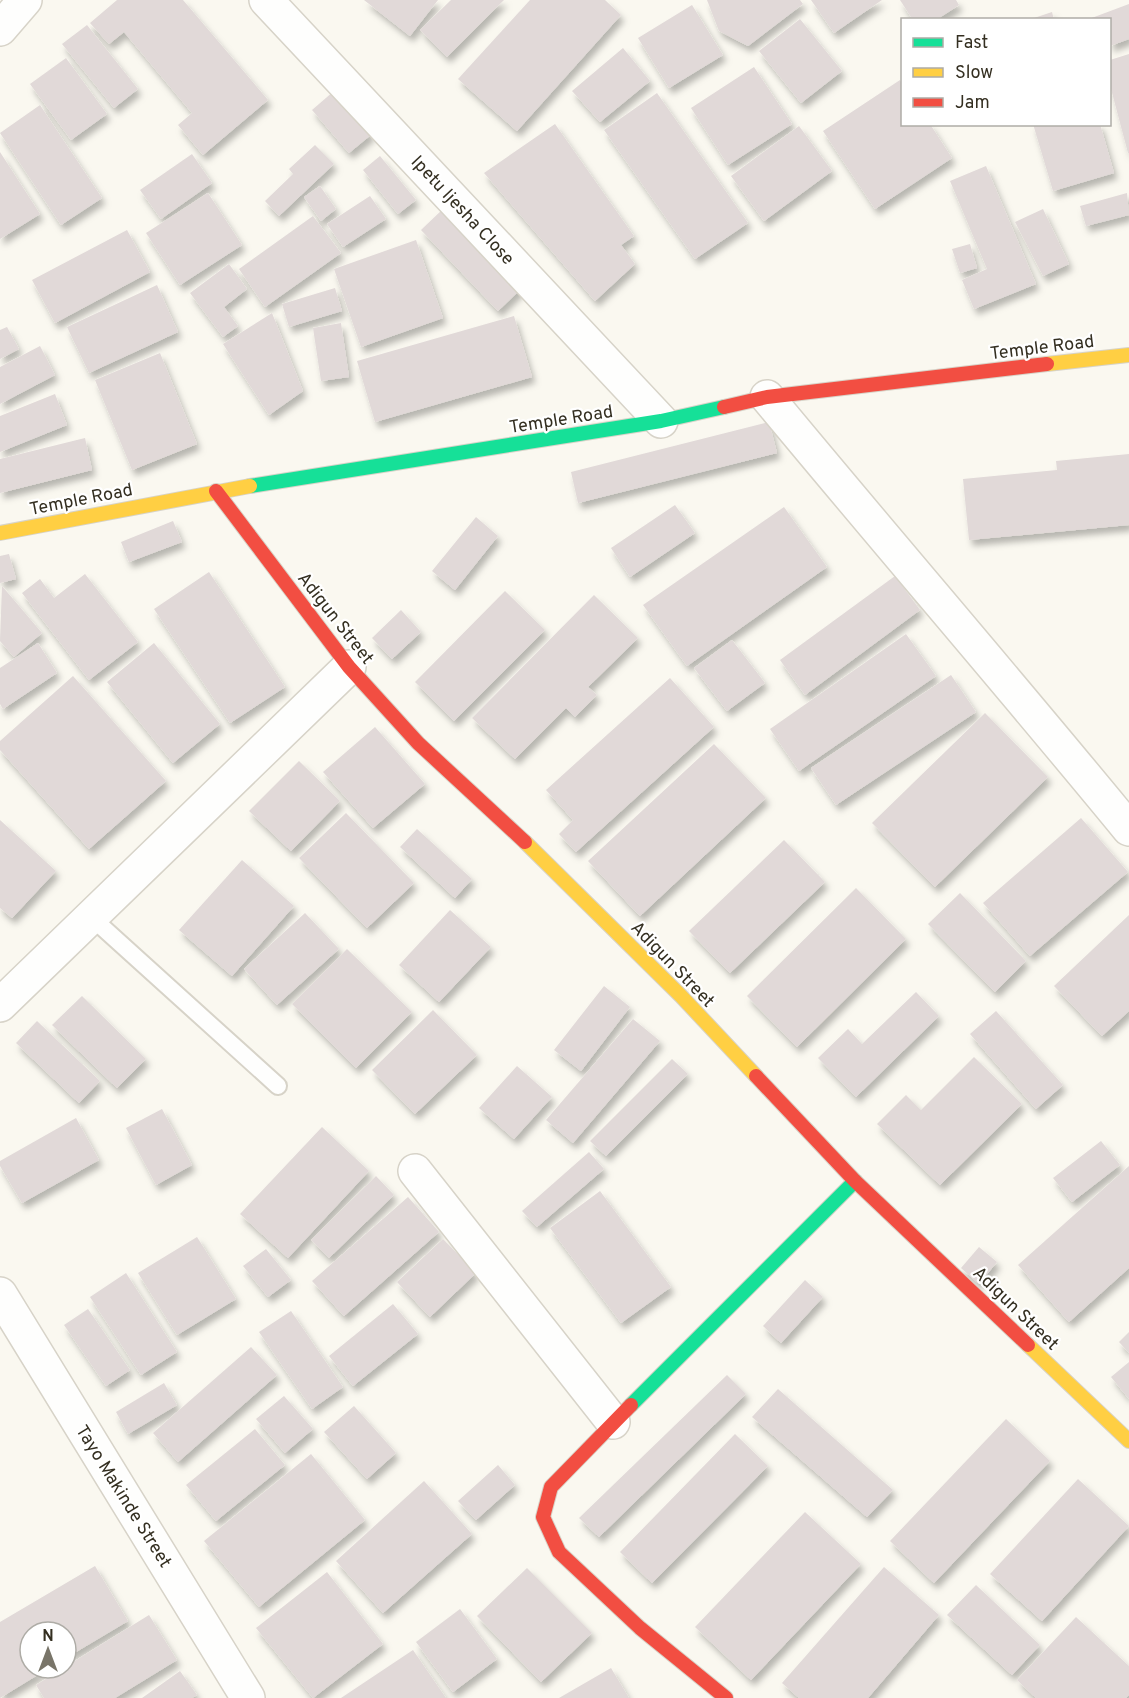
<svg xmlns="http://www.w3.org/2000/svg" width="1129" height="1698" font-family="Overpass,sans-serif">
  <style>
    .building { fill: #e1d9d8; filter: url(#shadow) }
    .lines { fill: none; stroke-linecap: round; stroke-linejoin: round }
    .lane-casing { stroke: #d7d3c8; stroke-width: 20 }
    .street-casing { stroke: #d7d3c8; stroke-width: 36 }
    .fast-casing { stroke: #d7d3c8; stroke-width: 16 }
    .slow-casing { stroke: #d7d3c8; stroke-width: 16 }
    .jam-casing { stroke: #d7d3c8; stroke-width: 16 }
    .lane { stroke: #fefefd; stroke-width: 16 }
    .street { stroke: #fefefd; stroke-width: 33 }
    .fast { stroke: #16e098; stroke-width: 14 }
    .slow { stroke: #ffcf43; stroke-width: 14 }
    .jam { stroke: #f24e42; stroke-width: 14 }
    .labels { text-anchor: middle; stroke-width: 4.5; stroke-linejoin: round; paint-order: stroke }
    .street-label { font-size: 18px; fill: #342f21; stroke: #fff }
  </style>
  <defs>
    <filter id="shadow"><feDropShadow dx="3.5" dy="6" stdDeviation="3" flood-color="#0004"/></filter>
  </defs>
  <rect width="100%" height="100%" fill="#faf8f0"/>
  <g class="building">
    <polygon points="117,0 183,0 268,100 203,155 178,125 192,113 124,32 109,44 90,23"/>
    <polygon points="364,0 438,0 410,36"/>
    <polygon points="451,0 504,0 447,57 420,30"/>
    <polygon points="530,0 605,0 621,15 517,131 458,79"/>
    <polygon points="707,0 800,0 803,4 748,46 719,31"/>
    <polygon points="811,0 882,0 834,33"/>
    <polygon points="900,0 956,0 959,5 936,20 913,20"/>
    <polygon points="1129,4 1129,39 1110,46 1110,20 1089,19"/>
    <polygon points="692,5 723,55 669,88 638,38"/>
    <polygon points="1052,12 1054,20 1031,20 1031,19"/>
    <polygon points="800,19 842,71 801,103 759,51"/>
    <polygon points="87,25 138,89 114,108 62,44"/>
    <polygon points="623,48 650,81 600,122 572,91"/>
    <polygon points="1129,54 1129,153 1128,153 1110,85 1110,60"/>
    <polygon points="66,58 107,114 71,140 30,84"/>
    <polygon points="754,67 792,124 728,165 691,108"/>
    <polygon points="900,80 902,84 902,124 930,124 952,158 875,209 823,131"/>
    <polygon points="334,91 372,134 349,153 312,110"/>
    <polygon points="657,93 748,223 695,259 604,130"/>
    <polygon points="40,105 102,198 61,225 0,133"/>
    <polygon points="555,124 634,236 621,245 635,264 595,301 484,173"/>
    <polygon points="1033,124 1100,124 1114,173 1053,191"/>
    <polygon points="799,126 832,171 764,221 731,176"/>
    <polygon points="315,145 334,164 279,216 265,201 293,174 289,169"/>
    <polygon points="0,152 40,214 0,239"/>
    <polygon points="192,154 212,183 161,219 140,190"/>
    <polygon points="380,156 416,200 398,214 363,170"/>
    <polygon points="986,166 1036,284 974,309 962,280 987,269 950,181"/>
    <polygon points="320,186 336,209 321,221 304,197"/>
    <polygon points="208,193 242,245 180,285 146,233"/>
    <polygon points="1127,193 1129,215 1086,226 1080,206"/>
    <polygon points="370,196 386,219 343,247 327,224"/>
    <polygon points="445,207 522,288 498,311 421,230"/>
    <polygon points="1043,209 1069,264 1043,276 1015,222"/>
    <polygon points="313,216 341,253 265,307 239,269"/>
    <polygon points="127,230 150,272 55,323 32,280"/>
    <polygon points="416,240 443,318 361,347 334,269"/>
    <polygon points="970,244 977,268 960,273 952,249"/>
    <polygon points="229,264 247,289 224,307 238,326 223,337 190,293"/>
    <polygon points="157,285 178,332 89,373 67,327"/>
    <polygon points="335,288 342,311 289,327 282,304"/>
    <polygon points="272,313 303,391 269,415 223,344"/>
    <polygon points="514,316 532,377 375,422 357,361"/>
    <polygon points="341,323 349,377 321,381 313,328"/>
    <polygon points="7,327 19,349 0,359 0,330"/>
    <polygon points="40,346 55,375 0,404 0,367"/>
    <polygon points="160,353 197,444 132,470 95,380"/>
    <polygon points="55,394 67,425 0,452 0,416"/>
    <polygon points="769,422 777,453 578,503 571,472"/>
    <polygon points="85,438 92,470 0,493 0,459"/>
    <polygon points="1129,454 1129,525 969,540 963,479 1057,470 1056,461"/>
    <polygon points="675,505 695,533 630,577 611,548"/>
    <polygon points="784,507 827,567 687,666 643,605"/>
    <polygon points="476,517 498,536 455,590 432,571"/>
    <polygon points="173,521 182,542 129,562 121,542"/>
    <polygon points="9,554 16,579 0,583 0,556"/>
    <polygon points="209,572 285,687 230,723 154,609"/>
    <polygon points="85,574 138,642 89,680 22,593 40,579 54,598"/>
    <polygon points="895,576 920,610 805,695 780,660"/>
    <polygon points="2,586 42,633 14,657 0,641"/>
    <polygon points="505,591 545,630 454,721 415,682"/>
    <polygon points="594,595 638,638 588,687 597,695 575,717 566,708 515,759 472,718"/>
    <polygon points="401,610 421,632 392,659 372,638"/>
    <polygon points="906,634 936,676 799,771 770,729"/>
    <polygon points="732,640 765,683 727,711 694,668"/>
    <polygon points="38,643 57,673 3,709 0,704 0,668"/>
    <polygon points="154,643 220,724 173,763 107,682"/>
    <polygon points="951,675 976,712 836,805 811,768"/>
    <polygon points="73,676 166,781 89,849 0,750 0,741"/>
    <polygon points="670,678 714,727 576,852 559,834 573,820 546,790"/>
    <polygon points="985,713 1048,777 935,887 872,823"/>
    <polygon points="375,727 425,784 373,828 323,772"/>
    <polygon points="714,744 766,798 640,916 588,861"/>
    <polygon points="299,761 340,801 291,851 249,811"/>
    <polygon points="346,813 414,883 367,928 299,858"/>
    <polygon points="1081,818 1128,872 1030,956 983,903"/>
    <polygon points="0,820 56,871 12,918 0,908"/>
    <polygon points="417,829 472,879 455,898 400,847"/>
    <polygon points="784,840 825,882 730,973 689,931"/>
    <polygon points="242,860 294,906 232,976 179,930"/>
    <polygon points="856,888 906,939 797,1047 747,996"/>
    <polygon points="960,893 1026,961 995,992 928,924"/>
    <polygon points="450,910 491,947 439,1002 399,965"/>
    <polygon points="305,913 339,949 277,1005 244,969"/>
    <polygon points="1129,915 1129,1011 1102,1036 1054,986"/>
    <polygon points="347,949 412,1012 356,1068 292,1004"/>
    <polygon points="604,986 630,1007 581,1071 554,1050"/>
    <polygon points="916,992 939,1016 856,1097 818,1058 848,1029 862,1044"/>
    <polygon points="82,996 146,1059 117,1088 52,1025"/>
    <polygon points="433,1010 477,1055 415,1114 372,1070"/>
    <polygon points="996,1011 1063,1085 1036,1109 970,1034"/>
    <polygon points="633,1019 660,1041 573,1143 546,1120"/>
    <polygon points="37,1021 100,1081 79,1103 16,1043"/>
    <polygon points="974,1057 1022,1104 940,1185 877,1124 906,1095 921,1110"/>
    <polygon points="672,1059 688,1074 606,1156 590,1141"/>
    <polygon points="517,1066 552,1097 514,1139 479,1108"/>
    <polygon points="162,1109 192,1165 156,1185 126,1128"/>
    <polygon points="76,1118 99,1160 22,1203 0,1166 0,1161"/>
    <polygon points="322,1127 369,1171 288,1258 240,1214"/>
    <polygon points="1101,1141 1120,1165 1072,1202 1053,1178"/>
    <polygon points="589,1152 604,1169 537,1227 522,1211"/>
    <polygon points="1129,1166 1129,1268 1069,1322 1018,1265"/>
    <polygon points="376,1176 394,1195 329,1258 311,1240"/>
    <polygon points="600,1191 671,1287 621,1323 550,1228"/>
    <polygon points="408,1197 439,1232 344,1316 312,1281"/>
    <polygon points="197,1237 236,1299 177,1335 138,1273"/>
    <polygon points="443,1239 476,1273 430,1317 397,1282"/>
    <polygon points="979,1247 997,1262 979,1284 961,1268"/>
    <polygon points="266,1249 291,1280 268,1297 243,1266"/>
    <polygon points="126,1273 177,1352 141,1375 90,1297"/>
    <polygon points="805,1280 823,1297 781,1343 763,1326"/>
    <polygon points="393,1304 418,1334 353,1386 329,1356"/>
    <polygon points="88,1309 130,1370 106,1386 64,1325"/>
    <polygon points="291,1311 343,1387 312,1409 259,1332"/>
    <polygon points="1129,1332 1129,1353 1119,1342"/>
    <polygon points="251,1347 277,1375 178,1462 153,1433"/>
    <polygon points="1129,1362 1129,1399 1111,1377"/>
    <polygon points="727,1375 746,1394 599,1537 579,1518"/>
    <polygon points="164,1383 177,1405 128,1434 116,1412"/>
    <polygon points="778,1389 893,1490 867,1517 752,1417"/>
    <polygon points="284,1396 313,1429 285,1453 256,1419"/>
    <polygon points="354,1406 396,1453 367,1479 324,1432"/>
    <polygon points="1006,1419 1050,1461 934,1583 890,1541"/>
    <polygon points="255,1429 285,1465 216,1521 186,1485"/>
    <polygon points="735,1434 768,1466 652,1583 620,1552"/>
    <polygon points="311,1454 365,1520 259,1607 204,1541"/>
    <polygon points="498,1465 515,1485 476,1520 458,1501"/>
    <polygon points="1078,1479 1129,1526 1042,1621 990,1574"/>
    <polygon points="424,1481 472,1534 383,1613 336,1561"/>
    <polygon points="805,1512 861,1564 751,1680 695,1627"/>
    <polygon points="95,1566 128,1621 66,1658 66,1632 30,1632 30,1668 49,1668 0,1698 0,1622"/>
    <polygon points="884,1567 939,1615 868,1698 799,1698 782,1683"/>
    <polygon points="527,1568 592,1633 541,1682 477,1616"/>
    <polygon points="327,1572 383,1644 313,1698 256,1628"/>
    <polygon points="976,1585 1040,1645 1012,1675 947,1615"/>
    <polygon points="460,1609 497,1659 453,1692 416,1642"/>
    <polygon points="149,1615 177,1660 115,1698 44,1698 36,1685"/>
    <polygon points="1076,1617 1129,1666 1129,1695 1126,1698 1036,1698 1017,1680"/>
    <polygon points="413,1650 446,1698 341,1698"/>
    <polygon points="611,1668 629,1698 559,1698"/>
    <polygon points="180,1671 197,1695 192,1698 142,1698"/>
  </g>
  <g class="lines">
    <defs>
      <polyline id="lane" points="90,916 278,1086"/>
      <g id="street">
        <polyline points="266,0 661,421"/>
        <polyline points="0,29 25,0"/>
        <path d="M767 397C887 542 1010 684 1129 829"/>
        <polyline points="0,1005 349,667"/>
        <polyline points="415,1171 613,1422"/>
        <polyline points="0,1294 248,1698"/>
      </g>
      <g id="fast">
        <polyline points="250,486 661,421 724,407"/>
        <polyline points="631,1405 855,1181"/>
      </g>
      <g id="slow">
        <polyline points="1047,364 1129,355"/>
        <polyline points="0,533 250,486"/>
        <polyline points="525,842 681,996 756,1076"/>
        <polyline points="1028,1345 1129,1441"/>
      </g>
      <g id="jam">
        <polyline points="724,407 767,397 1047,364"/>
        <polyline points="216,491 349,667 418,743 525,842"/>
        <polyline points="756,1076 855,1181 1028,1345"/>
        <polyline points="631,1405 551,1487 543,1517 559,1552 640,1628 726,1698"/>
      </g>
    </defs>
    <use href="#lane" class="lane-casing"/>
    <use href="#street" class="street-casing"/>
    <use href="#fast" class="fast-casing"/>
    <use href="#slow" class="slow-casing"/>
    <use href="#jam" class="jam-casing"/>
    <use href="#lane" class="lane"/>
    <use href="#street" class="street"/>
    <use href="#fast" class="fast"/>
    <use href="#slow" class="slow"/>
    <use href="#jam" class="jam"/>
  </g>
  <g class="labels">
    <g class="street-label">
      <text transform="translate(463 210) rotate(47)" y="6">Ipetu Ijesha Close</text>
      <text transform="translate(1042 347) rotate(-7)" y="6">Temple Road</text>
      <text transform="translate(561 419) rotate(-9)" y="6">Temple Road</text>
      <text transform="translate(81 499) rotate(-11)" y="6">Temple Road</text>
      <text transform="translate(336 618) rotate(52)" y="6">Adigun Street</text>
      <text transform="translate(673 964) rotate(46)" y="6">Adigun Street</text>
      <text transform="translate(1016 1308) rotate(44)" y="6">Adigun Street</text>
      <text transform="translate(124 1496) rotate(58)" y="6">Tayo Makinde Street</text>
    </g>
  </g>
  <rect x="901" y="18" width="210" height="108" fill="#ffffff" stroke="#aeaca6" stroke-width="1.5"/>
  <rect x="913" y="38" width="30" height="9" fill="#16e098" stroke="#aeaca6" stroke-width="1.5"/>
  <text x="955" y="48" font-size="18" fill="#342f21">Fast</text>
  <rect x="913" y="68" width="30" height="9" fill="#ffcf43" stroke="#aeaca6" stroke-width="1.5"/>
  <text x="955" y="78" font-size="18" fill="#342f21">Slow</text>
  <rect x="913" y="98" width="30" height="9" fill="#f24e42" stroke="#aeaca6" stroke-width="1.5"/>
  <text x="955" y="108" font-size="18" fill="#342f21">Jam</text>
  <g transform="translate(48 1650)"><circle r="28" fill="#ffffff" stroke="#aeaca6" stroke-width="1.5"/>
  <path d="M0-4.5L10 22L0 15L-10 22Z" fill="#797569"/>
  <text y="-9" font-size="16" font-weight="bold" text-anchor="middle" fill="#342f21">N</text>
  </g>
</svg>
